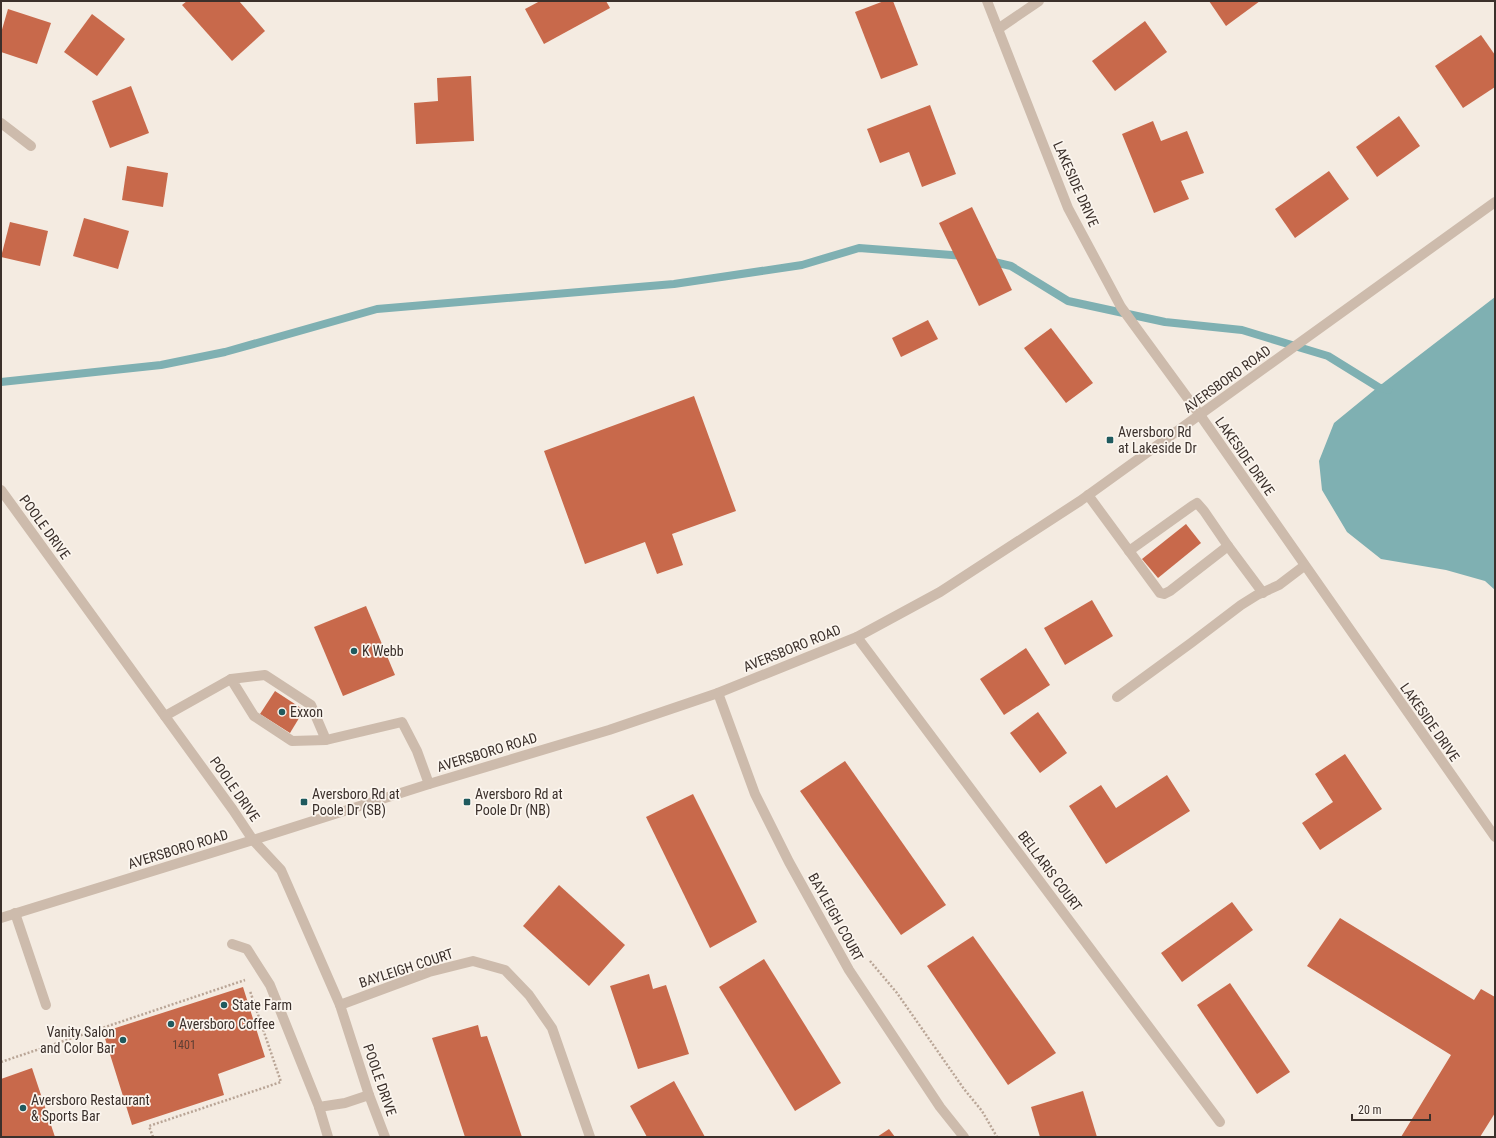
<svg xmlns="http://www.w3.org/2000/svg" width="1496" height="1138" font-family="'Roboto Condensed',sans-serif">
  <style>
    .water { fill: #7fb0b2 }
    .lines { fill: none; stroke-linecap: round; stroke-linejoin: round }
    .stream { stroke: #7fb0b2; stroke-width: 8 }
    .building { fill: #c8694b }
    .path { stroke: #b9a596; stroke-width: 2.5; stroke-dasharray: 2 2; stroke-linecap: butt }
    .minor { stroke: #cdbbac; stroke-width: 10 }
    .poi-dot { fill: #1f5a5e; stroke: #fbf5ee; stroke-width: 1.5 }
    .labels { text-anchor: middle; stroke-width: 3.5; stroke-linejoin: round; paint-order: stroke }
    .number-label { font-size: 12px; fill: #5e3e33 }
    .street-label { font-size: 14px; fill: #3b302b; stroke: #fbf5ee }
    .poi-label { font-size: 14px; fill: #3b302b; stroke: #fbf5ee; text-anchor: start }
  </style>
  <rect width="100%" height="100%" fill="#f4ebe1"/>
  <polygon class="water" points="1495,297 1495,590 1485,581 1446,570 1381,559 1347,532 1322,490 1319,461 1334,423 1378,387"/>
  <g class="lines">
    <g class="stream">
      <polyline points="990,261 1011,266 1068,301 1165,322 1242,330 1328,356 1378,387 1388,390"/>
      <polyline points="1,382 161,365 225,352 377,309 674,284 802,265 859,248 965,256"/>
    </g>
  </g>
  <g class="building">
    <polygon points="187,1 239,1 265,31 232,61 182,5"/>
    <polygon points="540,1 606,1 610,8 544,44 525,9"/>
    <polygon points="884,1 893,1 918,65 881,79 855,12"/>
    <polygon points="1209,1 1260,1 1226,26"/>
    <polygon points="8,9 51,23 37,64 1,52 1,33"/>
    <polygon points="92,14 125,39 97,76 64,52"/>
    <polygon points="1145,21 1167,52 1115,91 1092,61"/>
    <polygon points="1481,35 1495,55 1495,87 1463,108 1435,66"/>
    <polygon points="471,76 474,141 416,144 414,103 438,101 437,78"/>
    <polygon points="131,86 149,133 110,148 92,101"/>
    <polygon points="930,105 956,174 922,187 909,152 880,163 867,129"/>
    <polygon points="1399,116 1420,146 1377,177 1356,147"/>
    <polygon points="1153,121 1161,141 1187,131 1204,173 1181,181 1189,199 1154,213 1122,134"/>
    <polygon points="127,166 168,173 163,207 122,200"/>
    <polygon points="1329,171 1349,199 1295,238 1275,209"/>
    <polygon points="972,207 1012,290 979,306 939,223"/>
    <polygon points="84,218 129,231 118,269 73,256"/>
    <polygon points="10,222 48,231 40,266 1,257"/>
    <polygon points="928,320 938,339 901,357 892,338"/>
    <polygon points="1051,328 1093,383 1066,403 1024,348"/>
    <polygon points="694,396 736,511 672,534 683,565 657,574 645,542 585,564 544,451"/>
    <polygon points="1186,524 1201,543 1158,578 1142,559"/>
    <polygon points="1092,600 1113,636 1065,665 1044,628"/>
    <polygon points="366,606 395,675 343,696 314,627"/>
    <polygon points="1026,648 1050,685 1004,715 980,679"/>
    <polygon points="275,691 304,710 290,733 260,714"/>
    <polygon points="1038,712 1067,753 1040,773 1010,733"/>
    <polygon points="1345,754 1382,809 1320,850 1302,823 1333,802 1315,774"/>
    <polygon points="845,761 946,905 901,935 800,791"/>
    <polygon points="1167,775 1190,811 1106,864 1069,806 1101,785 1116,808"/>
    <polygon points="693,794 757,922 710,948 646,817"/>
    <polygon points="559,885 625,945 589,986 523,926"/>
    <polygon points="1232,902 1253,930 1182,982 1161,953"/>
    <polygon points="1340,918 1474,1000 1481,989 1495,997 1495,1113 1480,1137 1401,1137 1451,1055 1307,966"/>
    <polygon points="973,936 1056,1053 1008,1085 927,966"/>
    <polygon points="764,959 841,1083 795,1111 719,987"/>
    <polygon points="649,974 653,989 666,985 689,1054 638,1069 610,986"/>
    <polygon points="1230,983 1290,1072 1257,1094 1197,1005"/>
    <polygon points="243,987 265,1057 218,1074 224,1095 132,1125 103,1032"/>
    <polygon points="478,1025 481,1037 487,1036 522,1137 465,1137 432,1038"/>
    <polygon points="32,1068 55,1137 1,1137 1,1079"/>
    <polygon points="674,1081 705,1137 647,1137 630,1106"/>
    <polygon points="1083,1091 1097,1137 1040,1137 1031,1107"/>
    <polygon points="889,1129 895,1137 877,1137"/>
  </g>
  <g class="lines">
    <g class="path">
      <polyline points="870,961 897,993 964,1089 982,1111 997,1137"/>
      <polyline points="1,1062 245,980"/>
      <polyline points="153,1137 149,1126 281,1082 250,991"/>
    </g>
    <g class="minor">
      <polyline points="987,1 1068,208 1121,307 1200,415 1495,837"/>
      <polyline points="998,29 1039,1"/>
      <polyline points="1,123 31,146"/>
      <polyline points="1,490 233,810 253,840 281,870 340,1005 369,1095 385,1137"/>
      <polyline points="1088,495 1160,593 1164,594 1170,591 1228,546 1263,593"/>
      <polyline points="1129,551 1192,506 1197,503 1204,511 1228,546"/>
      <polyline points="857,637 1220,1122"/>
      <polyline points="718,693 755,794 789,862 849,970 940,1107 964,1137"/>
      <polyline points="1117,697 1191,643 1241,605 1257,595 1279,585 1304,566"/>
      <polyline points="165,716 231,679"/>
      <polyline points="326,740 292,741 254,716 231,679 265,675 311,705 326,740 402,722 417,751 429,784"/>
      <polyline points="15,913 46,1005"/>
      <polyline points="1,918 253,840 429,784 609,730 718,693 857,637 940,592 1080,501 1495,202"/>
      <polyline points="232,944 247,949 270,985 319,1107 345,1103 369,1095"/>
      <polyline points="340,1005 429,972 473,961 505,970 529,995 552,1028 590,1137"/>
      <polyline points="319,1107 328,1137"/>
    </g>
  </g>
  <g class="poi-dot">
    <rect x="1106" y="436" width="8" height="8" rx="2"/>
    <circle cx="354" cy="651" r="4"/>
    <circle cx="282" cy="712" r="4"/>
    <rect x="300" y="798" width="8" height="8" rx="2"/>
    <rect x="463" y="798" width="8" height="8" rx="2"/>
    <circle cx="224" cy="1005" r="4"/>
    <circle cx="171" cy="1024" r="4"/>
    <circle cx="123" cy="1040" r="4"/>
    <circle cx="23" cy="1108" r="4"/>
  </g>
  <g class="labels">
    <g class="number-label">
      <text x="184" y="1049">1401</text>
    </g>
    <g class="street-label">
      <text transform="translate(1076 184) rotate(66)" y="5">LAKESIDE DRIVE</text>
      <text transform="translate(1227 379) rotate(-36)" y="5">AVERSBORO ROAD</text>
      <text transform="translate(1245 456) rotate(55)" y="5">LAKESIDE DRIVE</text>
      <text transform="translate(45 527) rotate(54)" y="5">POOLE DRIVE</text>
      <text transform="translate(792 648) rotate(-22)" y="5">AVERSBORO ROAD</text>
      <text transform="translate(1430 722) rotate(55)" y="5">LAKESIDE DRIVE</text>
      <text transform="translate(487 752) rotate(-17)" y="5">AVERSBORO ROAD</text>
      <text transform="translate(235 789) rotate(55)" y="5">POOLE DRIVE</text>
      <text transform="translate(178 849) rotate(-17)" y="5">AVERSBORO ROAD</text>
      <text transform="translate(1050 871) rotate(53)" y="5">BELLARIS COURT</text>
      <text transform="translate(836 917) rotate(61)" y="5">BAYLEIGH COURT</text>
      <text transform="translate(406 968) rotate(-18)" y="5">BAYLEIGH COURT</text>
      <text transform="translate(380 1080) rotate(71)" y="5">POOLE DRIVE</text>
    </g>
    <g class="poi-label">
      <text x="1118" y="437">Aversboro Rd<tspan x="1118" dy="16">at Lakeside Dr</tspan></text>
      <text x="362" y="656">K Webb</text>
      <text x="290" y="717">Exxon</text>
      <text x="312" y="799">Aversboro Rd at<tspan x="312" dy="16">Poole Dr (SB)</tspan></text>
      <text x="475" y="799">Aversboro Rd at<tspan x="475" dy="16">Poole Dr (NB)</tspan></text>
      <text x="232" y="1010">State Farm</text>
      <text x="179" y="1029">Aversboro Coffee</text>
      <text x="115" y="1037" text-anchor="end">Vanity Salon<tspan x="115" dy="16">and Color Bar</tspan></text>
      <text x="31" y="1105">Aversboro Restaurant<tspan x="31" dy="16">&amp; Sports Bar</tspan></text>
    </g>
  </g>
  <rect width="1496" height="1138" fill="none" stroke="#3b302b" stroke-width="4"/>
  <path d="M1352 1114v6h78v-6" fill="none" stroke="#3b302b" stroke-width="2"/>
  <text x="1358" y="1114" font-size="12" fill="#3b302b" stroke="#fbf5ee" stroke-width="3" paint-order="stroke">20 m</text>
</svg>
